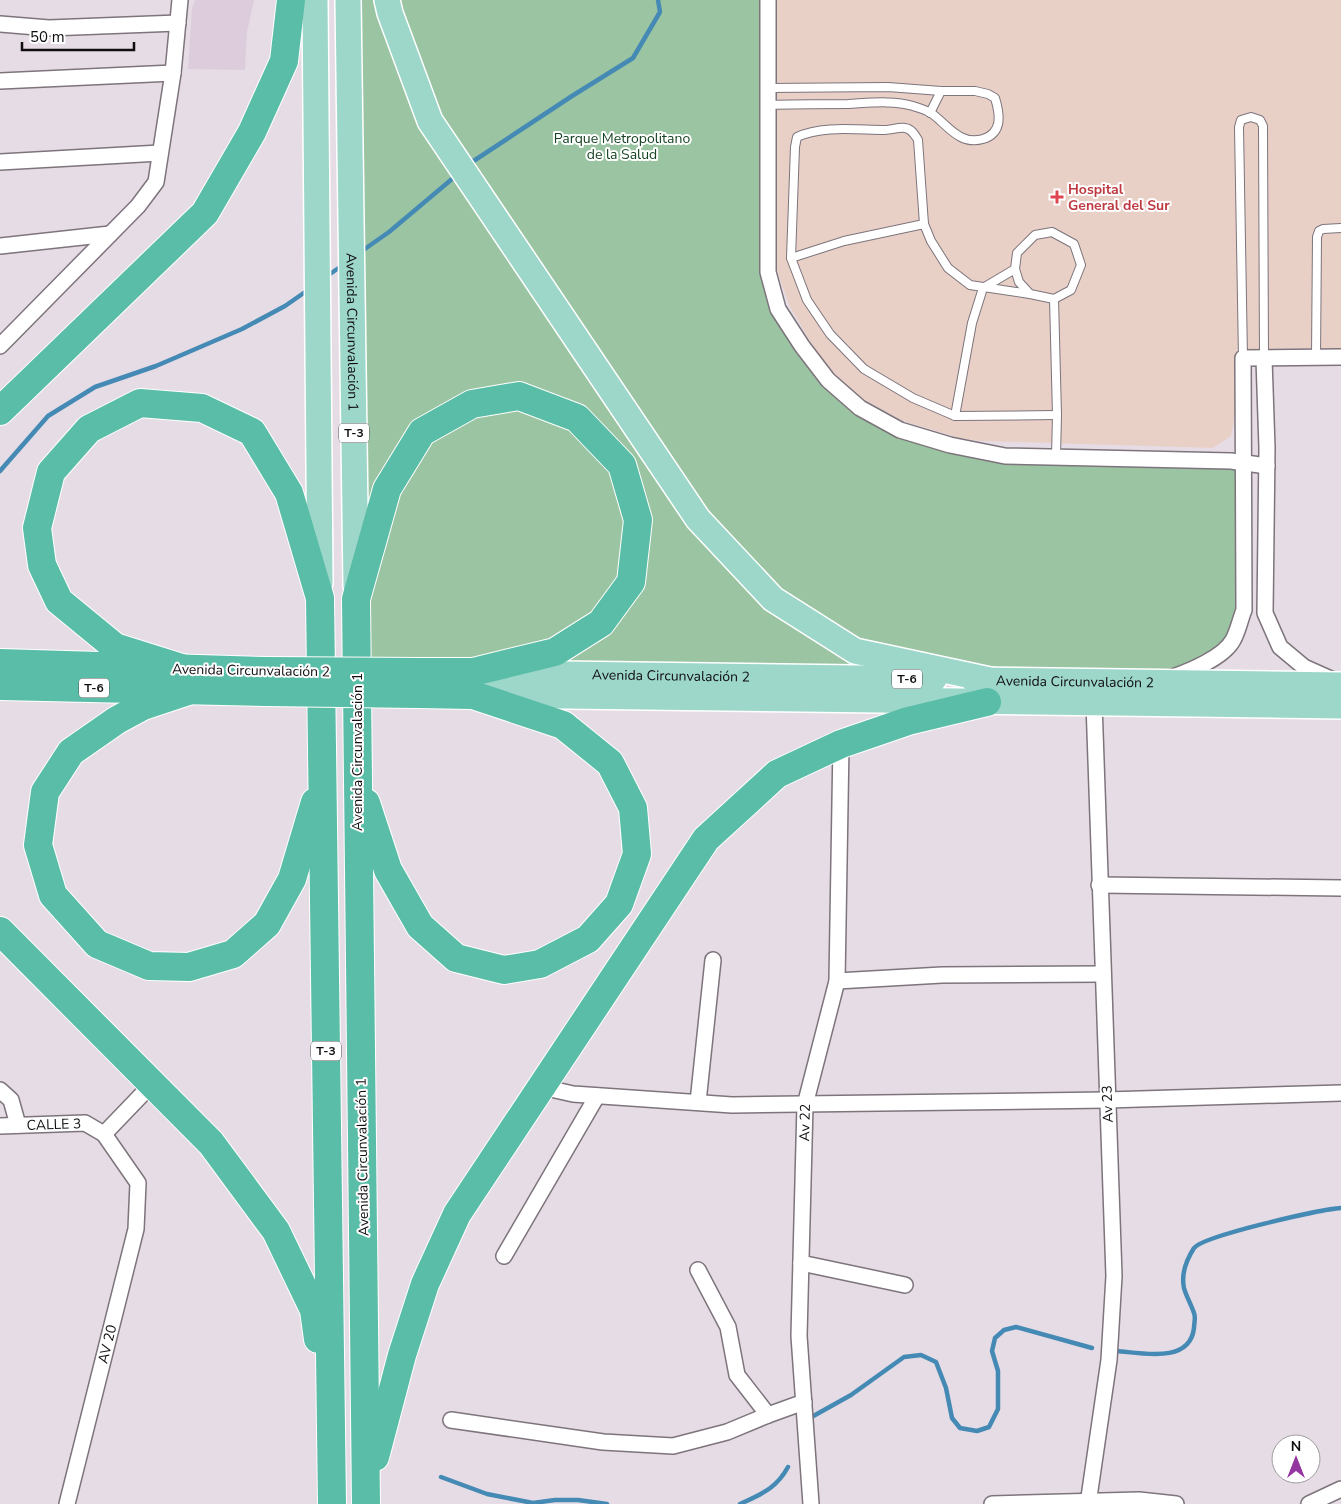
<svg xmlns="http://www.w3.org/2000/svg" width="1341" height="1504" font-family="'Nunito Sans',sans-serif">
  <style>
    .built { fill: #ddcddc }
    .medical { fill: #e8d0c6 }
    .green { fill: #9bc4a2 }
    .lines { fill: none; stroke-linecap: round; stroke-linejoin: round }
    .stream { stroke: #448ab4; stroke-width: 4.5 }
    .lane-casing { stroke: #7d747c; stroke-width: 10 }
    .street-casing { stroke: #7d747c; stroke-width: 18 }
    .primary-casing { stroke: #fff; stroke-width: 28 }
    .highway-casing { stroke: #fff; stroke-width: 30 }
    .lane { stroke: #fff; stroke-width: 8 }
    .street { stroke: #fff; stroke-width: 15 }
    .primary { stroke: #9cd7ca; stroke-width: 25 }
    .highway { stroke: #5abda7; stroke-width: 28 }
    .highway-bridge-casing { stroke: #fff; stroke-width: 30; stroke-linecap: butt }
    .highway-bridge { stroke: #5abda7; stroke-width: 28 }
    .health-dot { fill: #e0444e; stroke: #fff; stroke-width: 2 }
    .labels { text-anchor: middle; stroke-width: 4; stroke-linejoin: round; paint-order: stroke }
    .shield { fill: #fff; stroke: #585658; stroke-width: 1 }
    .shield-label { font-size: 12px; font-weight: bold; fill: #100d10 }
    .park-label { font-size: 14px; fill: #144221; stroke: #fff }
    .health-label { font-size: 14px; font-weight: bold; fill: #be3a42; stroke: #fff; text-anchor: start }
    .street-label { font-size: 14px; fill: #100d10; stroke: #fff }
  </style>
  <rect width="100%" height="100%" fill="#e6dce5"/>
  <polygon class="built" points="195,0 254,0 247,32 245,70 188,69 192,8"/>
  <polygon class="medical" points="768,0 1341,0 1341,348 1237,349 1236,409 1231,436 1213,448 981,441 960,438 903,421 861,398 845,385 817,353 789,305 778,273 774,247"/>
  <polygon class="green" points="348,0 768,0 768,272 778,309 860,408 950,445 1244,463 1244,610 1232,642 1157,683 357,671"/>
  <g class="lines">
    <g class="stream">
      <polyline points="469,164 572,96 633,58 660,12 658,0"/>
      <polyline points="359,253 389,232 452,179"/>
      <polyline points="327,276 343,265"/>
      <polyline points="0,471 48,416 95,387 156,366 242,329 285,306 308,290"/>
      <path d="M1117 1351C1142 1353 1190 1364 1194 1328 1194 1323 1196 1317 1194 1313 1191 1304 1186 1296 1184 1288 1181 1274 1187 1259 1194 1248 1203 1236 1321 1209 1341 1208"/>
      <polyline points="808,1419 851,1395 904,1357 921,1355 936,1362 946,1388 952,1418 960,1428 977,1431 989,1427 998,1409 998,1371 992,1351 995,1338 1004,1330 1016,1327 1092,1348"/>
      <polyline points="441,1477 487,1494 533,1503 555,1500 578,1500 607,1504"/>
      <path d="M740 1504C761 1494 776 1489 788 1467"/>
    </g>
    <defs>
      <g id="lane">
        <path d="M768 88 888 87 941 91H975L988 94 995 98C1000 114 1003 133 983 139 959 146 947 124 931 113 926 110 919 108 913 106 893 100 869 103 848 104 821 104 795 104 768 105"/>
        <polyline points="930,113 941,91"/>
        <polygon points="1052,232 1074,244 1081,265 1071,290 1054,299 1030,294 1019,282 1015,269 1017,253 1035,235"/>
        <polyline points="791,258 844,241 924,224"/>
        <path d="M1030 294 970 285 948 268 931 241 924 224 918 140C915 135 912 129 905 128 899 127 891 130 885 130 858 130 822 125 797 137L795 147 791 258 807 300 830 334 864 369 913 398 955 416 1057 415"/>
        <polyline points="1054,299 1057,415 1056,456"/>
        <polyline points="1316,357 1317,237 1319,231 1323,229 1341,228"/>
        <polyline points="1243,358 1239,127 1241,120 1251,117 1260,120 1263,126 1264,359"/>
        <polyline points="955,416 972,323 983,288 1015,269"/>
      </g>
      <g id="street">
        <polyline points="768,0 768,272 778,309 802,346 828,380 860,408 900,430 950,445 1005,456 1231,461 1267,466"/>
        <polyline points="0,24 49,28 178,23"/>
        <polyline points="0,81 173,73"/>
        <polyline points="0,162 160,153"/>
        <polyline points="0,246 110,234"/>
        <polyline points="0,346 138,206 156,182 173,73 180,0"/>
        <polyline points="1264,359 1267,448 1265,613 1280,647 1304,667 1333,680"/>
        <path d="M1173 677C1190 671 1224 657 1233 640 1238 631 1240 620 1244 610L1243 358 1341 357"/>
        <polyline points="1099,885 1341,888"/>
        <polyline points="837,981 942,975 1102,974"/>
        <polyline points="542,1087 573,1094 732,1105 1107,1100 1341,1093"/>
        <polyline points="0,1090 11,1100 18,1125"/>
        <polyline points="698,1102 713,960"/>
        <path id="s1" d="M0 1126 85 1123 104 1134 138 1183 136 1229 67 1504"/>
        <polyline points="104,1134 152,1084"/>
        <polyline points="504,1256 597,1096"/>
        <polyline points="801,1263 905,1285"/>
        <polyline points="698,1270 728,1327 737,1375 768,1415 804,1402"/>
        <polyline points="451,1420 603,1442 673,1446 727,1432 768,1415"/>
        <path id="s2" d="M811 1504 799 1336 805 1105 837 981 841 744"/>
        <polyline points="992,1504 1139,1500 1176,1504"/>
        <polyline points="1088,1504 1109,1360 1114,1276 1094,703"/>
        <polyline points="1309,1504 1341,1489"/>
      </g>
      <g id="primary">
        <polyline points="315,0 320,583"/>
        <path id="s3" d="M348 0 356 585"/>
        <polyline points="387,0 390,13 430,121 698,519 773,599 855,651 990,680"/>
        <path id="s4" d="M491 673 934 679"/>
        <path id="s5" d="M974 680 1341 685"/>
        <polyline points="485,695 1341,706"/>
      </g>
      <g id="highway">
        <polyline points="0,411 205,213 252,132 284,61 291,0"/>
        <polyline points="0,663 266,671"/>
        <polyline points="185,669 115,647 59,601 42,565 37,528 51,472 89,429 140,403 202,408 252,432 289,493 320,598 332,1504"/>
        <polyline points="0,686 265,692"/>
        <polyline points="188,691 143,706 117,720 71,752 45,792 38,845 53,895 97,944 149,966 189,967 233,954 267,924 292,879 315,802"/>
        <polyline points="366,803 388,870 420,926 456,958 504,970 540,964 588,939 619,904 637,854 633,808 610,763 563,725 473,695 418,694"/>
        <polyline points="0,931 211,1143 276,1231 314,1310 318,1339"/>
        <polyline points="375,1457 402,1355 425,1284 457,1214 706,839 777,774 841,744 908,721 987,702"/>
        <polyline points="366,1504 356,599 387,489 422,432 472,404 519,396 577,418 622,465 638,520 631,582 601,623 555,652 473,672 419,672"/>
      </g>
    </defs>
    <use href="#lane" class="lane-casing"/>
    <use href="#street" class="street-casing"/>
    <use href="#primary" class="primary-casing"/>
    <use href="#highway" class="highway-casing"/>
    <use href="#lane" class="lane"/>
    <use href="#street" class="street"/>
    <use href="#primary" class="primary"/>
    <use href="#highway" class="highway"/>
    <defs>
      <g id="highway-bridge">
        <polyline points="266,671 419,672"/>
        <polyline points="265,692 418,694"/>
      </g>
    </defs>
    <use href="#highway-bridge" class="highway-bridge-casing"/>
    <use href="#highway-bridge" class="highway-bridge"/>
  </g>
  <path class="health-dot" d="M1054.5 189.5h5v5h5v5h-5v5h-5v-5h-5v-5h5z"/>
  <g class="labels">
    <g class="shield">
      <rect x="339" y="423.5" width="30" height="19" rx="4"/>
      <rect x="892" y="669.5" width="30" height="19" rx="4"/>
      <rect x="79" y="678.5" width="30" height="19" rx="4"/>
      <rect x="311" y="1041.5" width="30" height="19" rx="4"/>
    </g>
    <g class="shield-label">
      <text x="354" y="437">T-3</text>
      <text x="907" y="683">T-6</text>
      <text x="94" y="692">T-6</text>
      <text x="326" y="1055">T-3</text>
    </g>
    <g class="park-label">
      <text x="622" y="143">Parque Metropolitano<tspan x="622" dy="16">de la Salud</tspan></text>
    </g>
    <g class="health-label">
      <text x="1068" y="194">Hospital<tspan x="1068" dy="16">General del Sur</tspan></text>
    </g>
    <g class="street-label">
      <text dy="5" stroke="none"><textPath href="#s3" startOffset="332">Avenida Circunvalación 1</textPath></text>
      <text transform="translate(251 670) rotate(1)" y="5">Avenida Circunvalación 2</text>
      <text dy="5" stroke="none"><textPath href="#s4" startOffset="180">Avenida Circunvalación 2</textPath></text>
      <text dy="5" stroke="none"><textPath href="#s5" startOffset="101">Avenida Circunvalación 2</textPath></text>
      <text transform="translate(357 752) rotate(-90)" y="5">Avenida Circunvalación 1</text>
      <text transform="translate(1107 1104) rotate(-92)" y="5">Av 23</text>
      <text dy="5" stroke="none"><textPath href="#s2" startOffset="382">Av 22</textPath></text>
      <text dy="5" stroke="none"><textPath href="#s1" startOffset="54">CALLE 3</textPath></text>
      <text transform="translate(362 1157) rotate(-91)" y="5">Avenida Circunvalación 1</text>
      <text transform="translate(107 1344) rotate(-76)" y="5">AV 20</text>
    </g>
  </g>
  <g transform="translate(1296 1459)"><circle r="24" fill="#ffffff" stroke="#9f9e9f"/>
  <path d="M0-4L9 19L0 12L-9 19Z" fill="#93369f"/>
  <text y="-8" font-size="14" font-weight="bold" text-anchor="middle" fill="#100d10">N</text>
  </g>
  <path d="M22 42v8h112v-8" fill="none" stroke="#100d10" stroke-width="2.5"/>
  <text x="30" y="42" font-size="15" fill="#100d10" stroke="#ffffff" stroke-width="4" paint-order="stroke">50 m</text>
</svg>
